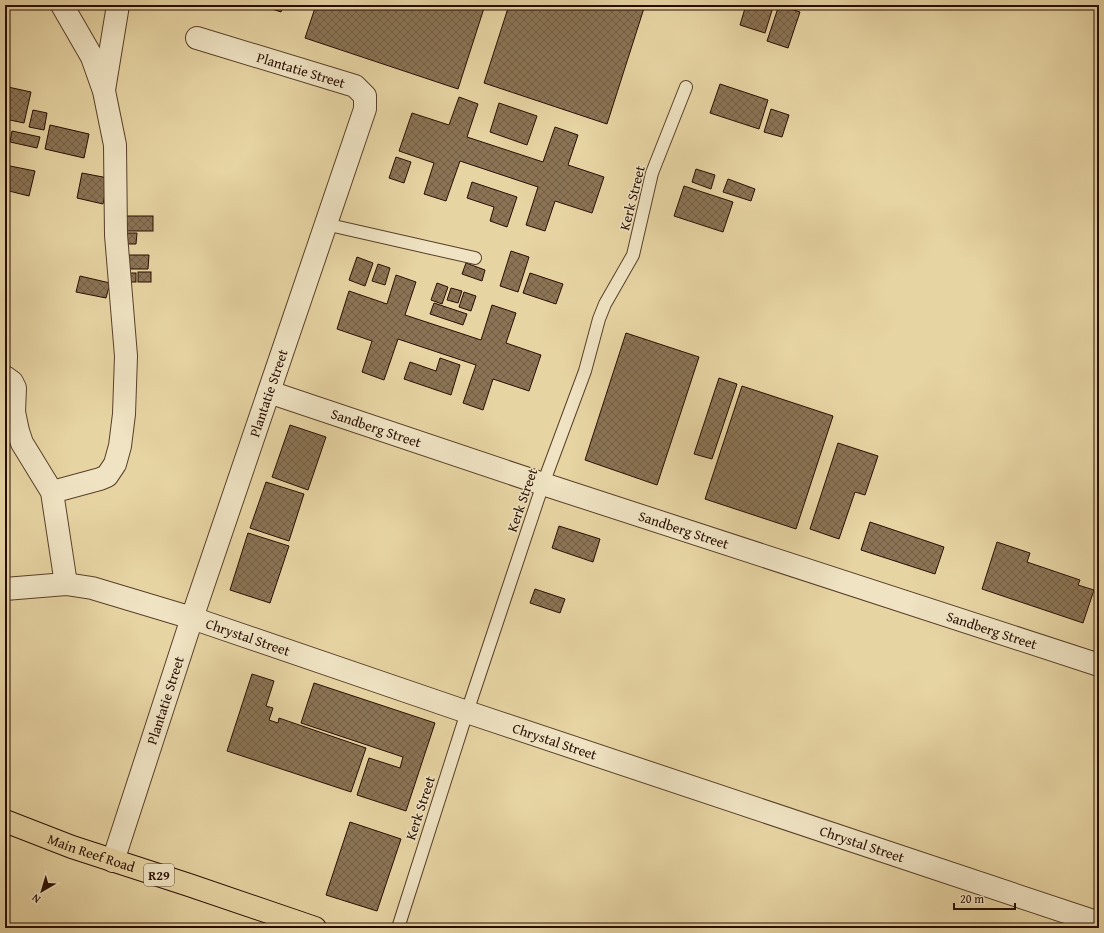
<svg xmlns="http://www.w3.org/2000/svg" width="1104" height="933" font-family="'Gentium Book Plus',serif">
  <style>
    .building { fill: url(#building-cross-hatch); stroke: #280d00 }
    .lines { fill: none; stroke-linecap: round; stroke-linejoin: round }
    .service-casing { stroke: #583f29; stroke-width: 14 }
    .minor-casing { stroke: #583f29; stroke-width: 24 }
    .primary-casing { stroke: #280d00; stroke-width: 24 }
    .service { stroke: #efe3c3; stroke-width: 12 }
    .minor { stroke: #efe3c3; stroke-width: 22 }
    .primary { stroke: #e7d4a3; stroke-width: 22 }
    .labels { text-anchor: middle; stroke-width: 3; stroke-linejoin: round; paint-order: stroke }
    .shield { fill: #efe3c3; stroke: #644d3a; stroke-width: 1 }
    .shield-label { font-size: 13px; font-weight: bold; fill: #280d00 }
    .street-label { font-size: 14px; fill: #280d00; stroke: #efe3c3 }
  </style>
  <defs>
    <pattern id="building-cross-hatch" width="8" height="8" patternUnits="userSpaceOnUse"><rect width="8" height="8" fill="#8b7455"/><path d="M0 0l8 8M0 8l8-8" fill="none" stroke="#725e44"/></pattern>
  </defs>
  <rect width="100%" height="100%" fill="#e7d4a3"/>
  <filter id="stains"><feTurbulence type="fractalNoise" baseFrequency=".005" numOctaves="4"/><feColorMatrix values="0 0 0 0 .2 0 0 0 0 .09 0 0 0 0 .02 0 0 0 .5 -.17"/></filter>
  <radialGradient id="worn" r=".72"><stop offset=".6" stop-color="#630" stop-opacity="0"/><stop offset="1" stop-color="#630" stop-opacity=".3"/></radialGradient>
  <g class="building">
    <polygon points="260,5 283,5 281,12"/>
    <polygon points="316,5 485,5 458,89 305,38"/>
    <polygon points="509,5 645,5 607,124 484,83"/>
    <polygon points="746,5 768,5 773,7 765,33 740,25"/>
    <polygon points="779,5 800,12 788,48 767,41"/>
    <polygon points="720,84 768,100 759,129 710,113"/>
    <polygon points="8,87 31,92 24,123 5,119 5,103"/>
    <polygon points="459,97 478,104 467,137 543,162 555,127 578,135 568,165 604,177 592,213 555,201 545,231 526,225 538,187 460,161 446,201 424,194 434,163 399,151 412,113 449,125"/>
    <polygon points="499,103 537,116 527,145 490,132"/>
    <polygon points="771,109 789,115 782,137 764,132"/>
    <polygon points="33,110 47,113 44,130 29,127"/>
    <polygon points="50,125 89,134 84,158 45,149"/>
    <polygon points="12,131 40,137 37,148 10,142"/>
    <polygon points="396,157 411,162 404,183 389,178"/>
    <polygon points="5,165 35,171 29,196 5,190"/>
    <polygon points="696,169 715,175 711,189 692,182"/>
    <polygon points="82,173 108,178 103,204 77,198"/>
    <polygon points="728,179 755,189 751,201 723,192"/>
    <polygon points="472,182 517,197 507,227 490,221 494,207 467,198"/>
    <polygon points="684,186 733,202 723,232 674,216"/>
    <rect x="125" y="216" width="28" height="15"/>
    <polygon points="120,233 137,233 136,244 120,244"/>
    <polygon points="511,251 529,257 518,292 500,286"/>
    <polygon points="127,255 149,255 148,269 127,269"/>
    <polygon points="357,257 373,263 365,286 349,280"/>
    <polygon points="466,263 485,270 482,281 462,274"/>
    <polygon points="378,264 390,268 385,285 372,281"/>
    <rect x="138" y="272" width="13" height="10"/>
    <rect x="124" y="273" width="12" height="9"/>
    <polygon points="530,273 563,284 556,304 523,293"/>
    <polygon points="396,275 416,282 405,315 481,340 492,305 516,313 506,343 541,355 529,391 493,379 483,410 463,403 476,365 398,339 384,380 362,372 372,341 337,329 349,291 387,304"/>
    <polygon points="80,276 110,283 106,298 76,292"/>
    <polygon points="437,283 448,287 442,304 431,300"/>
    <polygon points="451,288 462,291 458,303 447,300"/>
    <polygon points="464,292 476,296 471,311 459,307"/>
    <polygon points="434,303 467,314 463,325 430,314"/>
    <polygon points="626,333 699,357 657,485 585,460"/>
    <polygon points="440,358 460,365 451,395 404,379 410,362 436,371"/>
    <polygon points="719,378 737,384 712,459 694,454"/>
    <polygon points="742,386 833,416 796,529 705,499"/>
    <polygon points="290,425 326,437 308,490 272,477"/>
    <polygon points="838,443 878,456 865,495 855,492 839,539 810,529"/>
    <polygon points="266,482 304,494 289,541 250,528"/>
    <polygon points="870,522 944,547 935,574 861,550"/>
    <polygon points="559,526 600,539 593,562 552,548"/>
    <polygon points="248,533 289,546 270,603 230,590"/>
    <polygon points="997,542 1030,553 1027,562 1080,580 1078,585 1094,590 1083,623 982,589"/>
    <polygon points="535,589 565,599 560,613 530,603"/>
    <polygon points="252,674 274,681 266,706 273,708 269,720 278,723 279,718 366,748 351,792 227,751"/>
    <polygon points="314,683 435,723 406,811 357,795 369,758 400,768 403,757 301,723"/>
    <polygon points="350,822 401,839 377,911 326,895"/>
  </g>
  <g class="lines">
    <defs>
      <g id="service">
        <polyline points="325,224 475,258"/>
        <polyline points="398,928 467,712 543,484 585,371 599,319 605,304 633,255 652,173 686,87"/>
      </g>
      <g id="minor">
        <polyline points="104,90 118,5"/>
        <polyline points="5,377 12,382 15,388 14,412 18,431 22,443 52,492 66,584"/>
        <path id="s1" d="M269 392 543 484 1099 665"/>
        <polyline points="52,492 100,479 107,476 115,464 120,446 124,414 126,356 116,235 115,145 104,91 92,57 62,5"/>
        <path id="s2" d="M5 589 66 584 92 588 192 618 467 712 1099 923"/>
        <path id="s3" d="M113 861 192 618 365 109V96L355 86 197 38"/>
      </g>
      <g id="primary">
        <path id="s4" d="M5 821 72 847 189 885 315 928"/>
      </g>
    </defs>
    <use href="#service" class="service-casing"/>
    <use href="#minor" class="minor-casing"/>
    <use href="#primary" class="primary-casing"/>
    <use href="#service" class="service"/>
    <use href="#minor" class="minor"/>
    <use href="#primary" class="primary"/>
  </g>
  <g class="labels">
    <rect class="shield" x="144" y="864" width="30" height="22" rx="3"/>
    <g class="shield-label">
      <text x="159" y="880">R29</text>
    </g>
    <g class="street-label">
      <text transform="translate(301 70) rotate(17)" y="5">Plantatie Street</text>
      <text transform="translate(632 198) rotate(-76)" y="5">Kerk Street</text>
      <text dy="5" stroke="none"><textPath href="#s3" startOffset="493">Plantatie Street</textPath></text>
      <text dy="5" stroke="none"><textPath href="#s1" startOffset="113">Sandberg Street</textPath></text>
      <text transform="translate(522 500) rotate(-71)" y="5">Kerk Street</text>
      <text dy="5" stroke="none"><textPath href="#s1" startOffset="437">Sandberg Street</textPath></text>
      <text dy="5" stroke="none"><textPath href="#s1" startOffset="761">Sandberg Street</textPath></text>
      <text dy="5" stroke="none"><textPath href="#s2" startOffset="251">Chrystal Street</textPath></text>
      <text dy="5" stroke="none"><textPath href="#s3" startOffset="169">Plantatie Street</textPath></text>
      <text dy="5" stroke="none"><textPath href="#s2" startOffset="575">Chrystal Street</textPath></text>
      <text transform="translate(420 808) rotate(-72)" y="5">Kerk Street</text>
      <text dy="5" stroke="none"><textPath href="#s2" startOffset="899">Chrystal Street</textPath></text>
      <text dy="5" stroke="none"><textPath href="#s4" startOffset="92">Main Reef Road</textPath></text>
    </g>
  </g>
  <rect width="1104" height="933" fill="none" stroke="#e7d4a3" stroke-width="20"/>
  <rect x="6" y="6" width="1092" height="921" fill="none" stroke="#280d00" stroke-width="2"/>
  <rect x="10" y="10" width="1084" height="913" fill="none" stroke="#280d00"/>
  <g transform="translate(42 891) rotate(218)" stroke="#efe3c3" stroke-width="3" paint-order="stroke">
  <path d="M0-3L7 15L0 10L-7 15Z" fill="#280d00"/>
  <text y="-6" font-size="11" font-weight="bold" text-anchor="middle" fill="#280d00">N</text>
  </g>
  <path d="M954 903v6h61v-6" fill="none" stroke="#280d00" stroke-width="2"/>
  <text x="960" y="903" font-size="12" fill="#280d00" stroke="#efe3c3" stroke-width="3" paint-order="stroke">20 m</text>
  <rect width="100%" height="100%" filter="url(#stains)"/>
  <rect width="100%" height="100%" fill="url(#worn)"/>
</svg>
